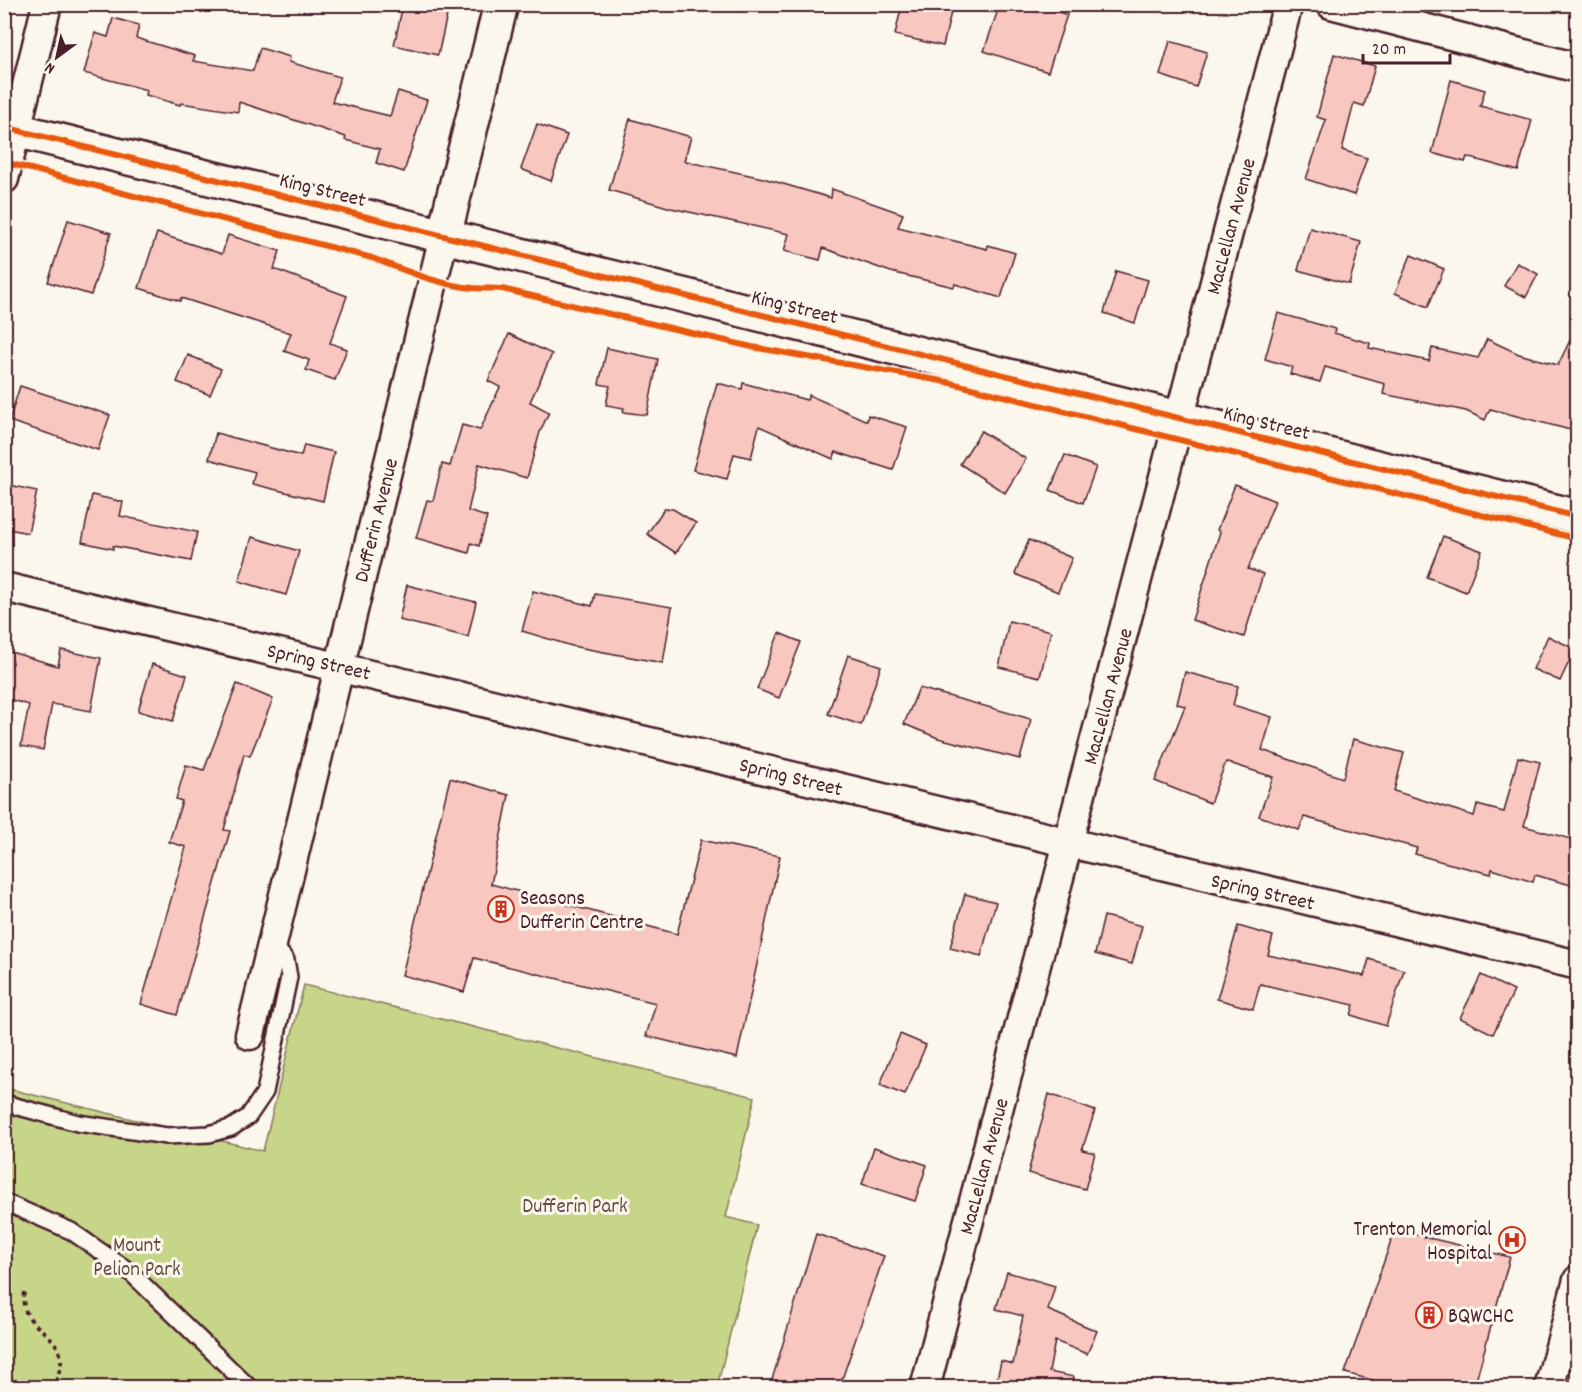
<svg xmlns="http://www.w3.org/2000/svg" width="1582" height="1392" font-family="Dekko,sans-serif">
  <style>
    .green { fill: #c7d589; stroke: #887a5a; stroke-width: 1.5 }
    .building { fill: #f8c8c0; stroke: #4a1f2b; stroke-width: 1.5 }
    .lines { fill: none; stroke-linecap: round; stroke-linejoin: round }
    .lane-casing { stroke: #4a1f2b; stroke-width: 20 }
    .street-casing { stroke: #4a1f2b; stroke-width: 33 }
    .secondary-casing { stroke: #4a1f2b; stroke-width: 38 }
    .path { stroke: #4a1f2b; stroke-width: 4; stroke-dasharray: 4.5 4.5; stroke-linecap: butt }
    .lane { stroke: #fbf7ec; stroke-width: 15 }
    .street { stroke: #fbf7ec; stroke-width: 28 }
    .secondary { stroke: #fbf7ec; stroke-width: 33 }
    .cycleway-casing { stroke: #fbf7ec; stroke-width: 10 }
    .cycleway { stroke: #e8590c; stroke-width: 6 }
    .labels { text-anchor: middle; stroke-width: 6; stroke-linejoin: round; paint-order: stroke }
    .street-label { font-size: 21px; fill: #4a1f2b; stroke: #fbf7ec }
    .poi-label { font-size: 21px; fill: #4a1f2b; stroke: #fbf7ec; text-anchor: start }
    .park-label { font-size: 21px; fill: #694c42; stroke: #fbf7ec }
  </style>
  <rect width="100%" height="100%" fill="#fbf7ec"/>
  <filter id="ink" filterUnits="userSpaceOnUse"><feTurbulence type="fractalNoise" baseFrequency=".0167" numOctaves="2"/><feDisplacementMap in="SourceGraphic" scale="12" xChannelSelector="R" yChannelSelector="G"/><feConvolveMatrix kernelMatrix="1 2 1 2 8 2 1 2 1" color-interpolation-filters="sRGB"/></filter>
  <g filter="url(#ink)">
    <polygon class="green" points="304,985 755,1097 726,1217 757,1225 717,1387 5,1388 5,1088 263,1151"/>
    <g class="building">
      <polygon points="902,4 953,4 943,46 895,35"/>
      <polygon points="1000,4 1038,4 1067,15 1048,72 984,51"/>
      <polygon points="403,5 447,15 438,55 394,45"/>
      <polygon points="113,18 139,25 136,38 195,56 193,61 253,71 260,48 290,57 289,62 340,77 332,102 390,116 398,91 427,100 404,172 376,163 380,149 345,140 346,137 239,102 238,112 181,103 180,105 146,95 147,90 84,73 95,33 108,37"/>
      <polygon points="1170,41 1207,52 1196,87 1160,75"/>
      <polygon points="1334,54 1375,66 1364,106 1354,103 1342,150 1367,158 1354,195 1306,179 1326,120 1317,117"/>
      <polygon points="1451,80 1485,90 1480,106 1532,120 1518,171 1467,157 1465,162 1432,153"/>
      <polygon points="630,119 691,137 684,161 763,178 831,198 832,189 903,214 898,227 987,249 988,245 1015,253 1001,298 955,284 954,287 891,272 823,248 820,260 784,251 789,234 671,208 609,190"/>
      <polygon points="537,124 567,135 551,181 521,169"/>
      <polygon points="68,220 111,233 91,295 48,282"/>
      <polygon points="1310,228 1361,242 1349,284 1298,270"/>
      <polygon points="157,233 222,254 228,235 280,251 274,269 347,296 330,343 347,349 335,380 306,370 309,360 284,351 291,333 181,298 180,301 139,288"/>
      <polygon points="1411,255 1444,269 1428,307 1395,293"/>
      <polygon points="1517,263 1538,274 1526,297 1504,286"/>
      <polygon points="1116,271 1148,280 1135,323 1104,313"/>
      <polygon points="1278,313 1335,329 1334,333 1370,343 1369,348 1429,361 1432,348 1478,358 1487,339 1519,354 1558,365 1578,324 1578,432 1490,409 1485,420 1466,411 1383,394 1385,384 1325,367 1320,382 1290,374 1292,367 1265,359"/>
      <polygon points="509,334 552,354 530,402 549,412 540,432 527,478 479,464 468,511 487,517 479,546 471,543 469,553 416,538 427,500 433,501 442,464 450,466 462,425 480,430 500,387 488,381"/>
      <polygon points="607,348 658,359 647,415 623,412 624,408 606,405 610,386 599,384"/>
      <polygon points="188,355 221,369 210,395 177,382"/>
      <polygon points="717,383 742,389 743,383 807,400 809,395 867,421 868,415 907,427 893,470 836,452 833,459 759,426 751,458 734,454 727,479 693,470"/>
      <polygon points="20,386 110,415 98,450 9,421"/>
      <polygon points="981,431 1026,459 1005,493 960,464"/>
      <polygon points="216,433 301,456 304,445 334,452 323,501 252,484 255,472 209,459"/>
      <polygon points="1065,455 1096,467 1083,503 1050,490"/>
      <polygon points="4,484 37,491 28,533 4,528"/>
      <polygon points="1235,485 1275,501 1248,569 1263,574 1244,637 1192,620 1220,532 1217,530"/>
      <polygon points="92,495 123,502 120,516 197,532 191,561 113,546 113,549 82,542"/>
      <polygon points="664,509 673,509 696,523 676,553 647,534"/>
      <polygon points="1443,536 1482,551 1466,592 1427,577"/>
      <polygon points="252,537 299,551 286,595 239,581"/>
      <polygon points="1029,540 1072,558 1058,592 1015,574"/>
      <polygon points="407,585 476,602 468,637 399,620"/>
      <polygon points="533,591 592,606 595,594 672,607 663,663 572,646 522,631"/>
      <polygon points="1009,621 1051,631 1040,677 999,667"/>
      <polygon points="779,633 801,642 779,698 757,689"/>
      <polygon points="1548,636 1575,649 1560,681 1533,669"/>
      <polygon points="4,650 58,666 61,650 101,658 91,711 52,704 43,750 21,746 29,705 4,698"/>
      <polygon points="848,655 881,666 861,725 828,714"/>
      <polygon points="152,664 187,675 173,721 138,711"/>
      <polygon points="1185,672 1238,686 1233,705 1272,717 1262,750 1343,778 1353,739 1404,753 1394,791 1474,816 1477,805 1504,812 1518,757 1540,762 1524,826 1578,841 1578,887 1535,875 1533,882 1492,869 1491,874 1443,862 1415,854 1417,848 1304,817 1299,830 1259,816 1273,777 1226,762 1210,803 1155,781 1185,706 1177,704"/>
      <polygon points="237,684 273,699 250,756 244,754 224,830 230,831 177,1015 141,1004 186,847 169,842 182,801 176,799 186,765 204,770"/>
      <polygon points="919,688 1031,719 1020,759 938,738 904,724"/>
      <polygon points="450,778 509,795 491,884 677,934 701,840 780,856 737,1058 646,1036 656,1003 474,958 464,992 402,975"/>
      <polygon points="965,894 996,902 981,956 950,948"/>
      <polygon points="1104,916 1142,926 1132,964 1095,954"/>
      <polygon points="1238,926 1273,936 1268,955 1364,976 1369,959 1404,970 1386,1026 1351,1015 1354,1005 1260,984 1253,1009 1217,999"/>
      <polygon points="1481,975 1514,991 1493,1034 1460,1018"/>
      <polygon points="900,1034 926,1045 905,1095 880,1085"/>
      <polygon points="1049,1094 1095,1111 1082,1150 1095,1153 1085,1189 1028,1173"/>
      <polygon points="874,1147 927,1165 915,1201 862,1184"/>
      <polygon points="1395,1230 1510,1257 1474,1388 1403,1388 1345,1373"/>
      <polygon points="816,1234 884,1256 839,1388 785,1388 771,1383"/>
      <polygon points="1007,1272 1055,1286 1048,1310 1097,1331 1087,1354 1055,1341 1049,1372 1074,1377 1073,1388 995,1388 1001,1361 1013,1364 1023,1316 996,1309"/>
    </g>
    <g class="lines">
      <defs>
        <g id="lane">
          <polyline points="4,1103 78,1123 167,1136 209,1134 231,1128 248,1117 265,1092 289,977 286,960 272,943"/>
          <polyline points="4,1202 71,1231 129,1271 250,1388"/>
        </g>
        <g id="street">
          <polyline points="1331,4 1578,68"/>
          <polyline points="4,179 47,4"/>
          <polyline points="4,587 1578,965"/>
          <polyline points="250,1035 444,236"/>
          <polyline points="925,1388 1288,4"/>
          <polyline points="1549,1388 1578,1280"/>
        </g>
        <g id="secondary">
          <polyline points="4,127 1578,517"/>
          <polyline points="444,236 501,4"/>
        </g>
      </defs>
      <use href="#lane" class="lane-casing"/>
      <use href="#street" class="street-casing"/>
      <use href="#secondary" class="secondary-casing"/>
      <path class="path" d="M24 1292C18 1329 59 1329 61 1360 62 1368 56 1380 54 1388"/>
      <use href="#lane" class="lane"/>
      <use href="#street" class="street"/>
      <use href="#secondary" class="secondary"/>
      <defs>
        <g id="cycleway">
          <polyline points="4,127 1578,517"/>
          <path d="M4 162 372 258C404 270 439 285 473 288 483 289 493 288 502 289L752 347 947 382 1578 539"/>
        </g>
      </defs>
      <use href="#cycleway" class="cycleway-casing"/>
      <use href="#cycleway" class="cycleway"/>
    </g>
  </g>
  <defs>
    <symbol id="building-ring" viewBox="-11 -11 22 22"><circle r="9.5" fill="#fbf7ec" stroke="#c8321e" stroke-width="1.5"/><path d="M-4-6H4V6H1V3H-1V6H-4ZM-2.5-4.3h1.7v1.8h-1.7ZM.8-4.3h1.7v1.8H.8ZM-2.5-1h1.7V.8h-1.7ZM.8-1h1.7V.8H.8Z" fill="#c8321e"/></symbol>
    <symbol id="hospital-ring" viewBox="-11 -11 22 22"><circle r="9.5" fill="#fbf7ec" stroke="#c8321e" stroke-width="1.5"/><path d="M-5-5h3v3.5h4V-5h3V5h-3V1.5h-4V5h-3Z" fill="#c8321e"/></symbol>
  </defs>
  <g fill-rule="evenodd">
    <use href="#building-ring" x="486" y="894" width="30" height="30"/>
    <use href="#hospital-ring" x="1497" y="1225" width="30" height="30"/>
    <use href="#building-ring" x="1414" y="1300" width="30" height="30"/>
  </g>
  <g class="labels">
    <g class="street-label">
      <text transform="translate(323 189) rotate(14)" y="7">King Street</text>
      <text transform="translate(1230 226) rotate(-75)" y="7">MacLellan Avenue</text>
      <text transform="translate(795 306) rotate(14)" y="7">King Street</text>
      <text transform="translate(1267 422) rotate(14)" y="7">King Street</text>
      <text transform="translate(375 520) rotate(-76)" y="7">Dufferin Avenue</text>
      <text transform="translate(319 661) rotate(13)" y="7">Spring Street</text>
      <text transform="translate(1107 696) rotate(-75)" y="7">MacLellan Avenue</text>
      <text transform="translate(791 776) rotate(14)" y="7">Spring Street</text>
      <text transform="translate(1263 891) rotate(13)" y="7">Spring Street</text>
      <text transform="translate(983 1166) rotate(-75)" y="7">MacLellan Avenue</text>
    </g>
    <g class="poi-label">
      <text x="520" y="904">Seasons<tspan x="520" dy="24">Dufferin Centre</tspan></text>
      <text x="1492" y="1235" text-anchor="end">Trenton Memorial<tspan x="1492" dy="24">Hospital</tspan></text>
      <text x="1448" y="1322">BQWCHC</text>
    </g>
    <g class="park-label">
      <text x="575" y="1212">Dufferin Park</text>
      <text x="137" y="1251">Mount<tspan x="137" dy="24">Pelion Park</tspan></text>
    </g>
  </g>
  <rect width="1582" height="1392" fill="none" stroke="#fbf7ec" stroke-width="24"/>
  <rect x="12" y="12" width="1558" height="1368" fill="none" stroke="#4a1f2b" stroke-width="2" filter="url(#ink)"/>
  <g transform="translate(57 57) rotate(213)" stroke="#fbf7ec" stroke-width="4.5" paint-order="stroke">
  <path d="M0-4.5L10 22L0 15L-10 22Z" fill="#4a1f2b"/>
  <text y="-9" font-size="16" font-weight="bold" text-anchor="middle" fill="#4a1f2b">N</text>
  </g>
  <path d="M1363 54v9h87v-9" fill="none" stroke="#4a1f2b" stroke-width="3"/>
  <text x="1372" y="54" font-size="18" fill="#4a1f2b" stroke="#fbf7ec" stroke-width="4.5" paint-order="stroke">20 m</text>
</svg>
